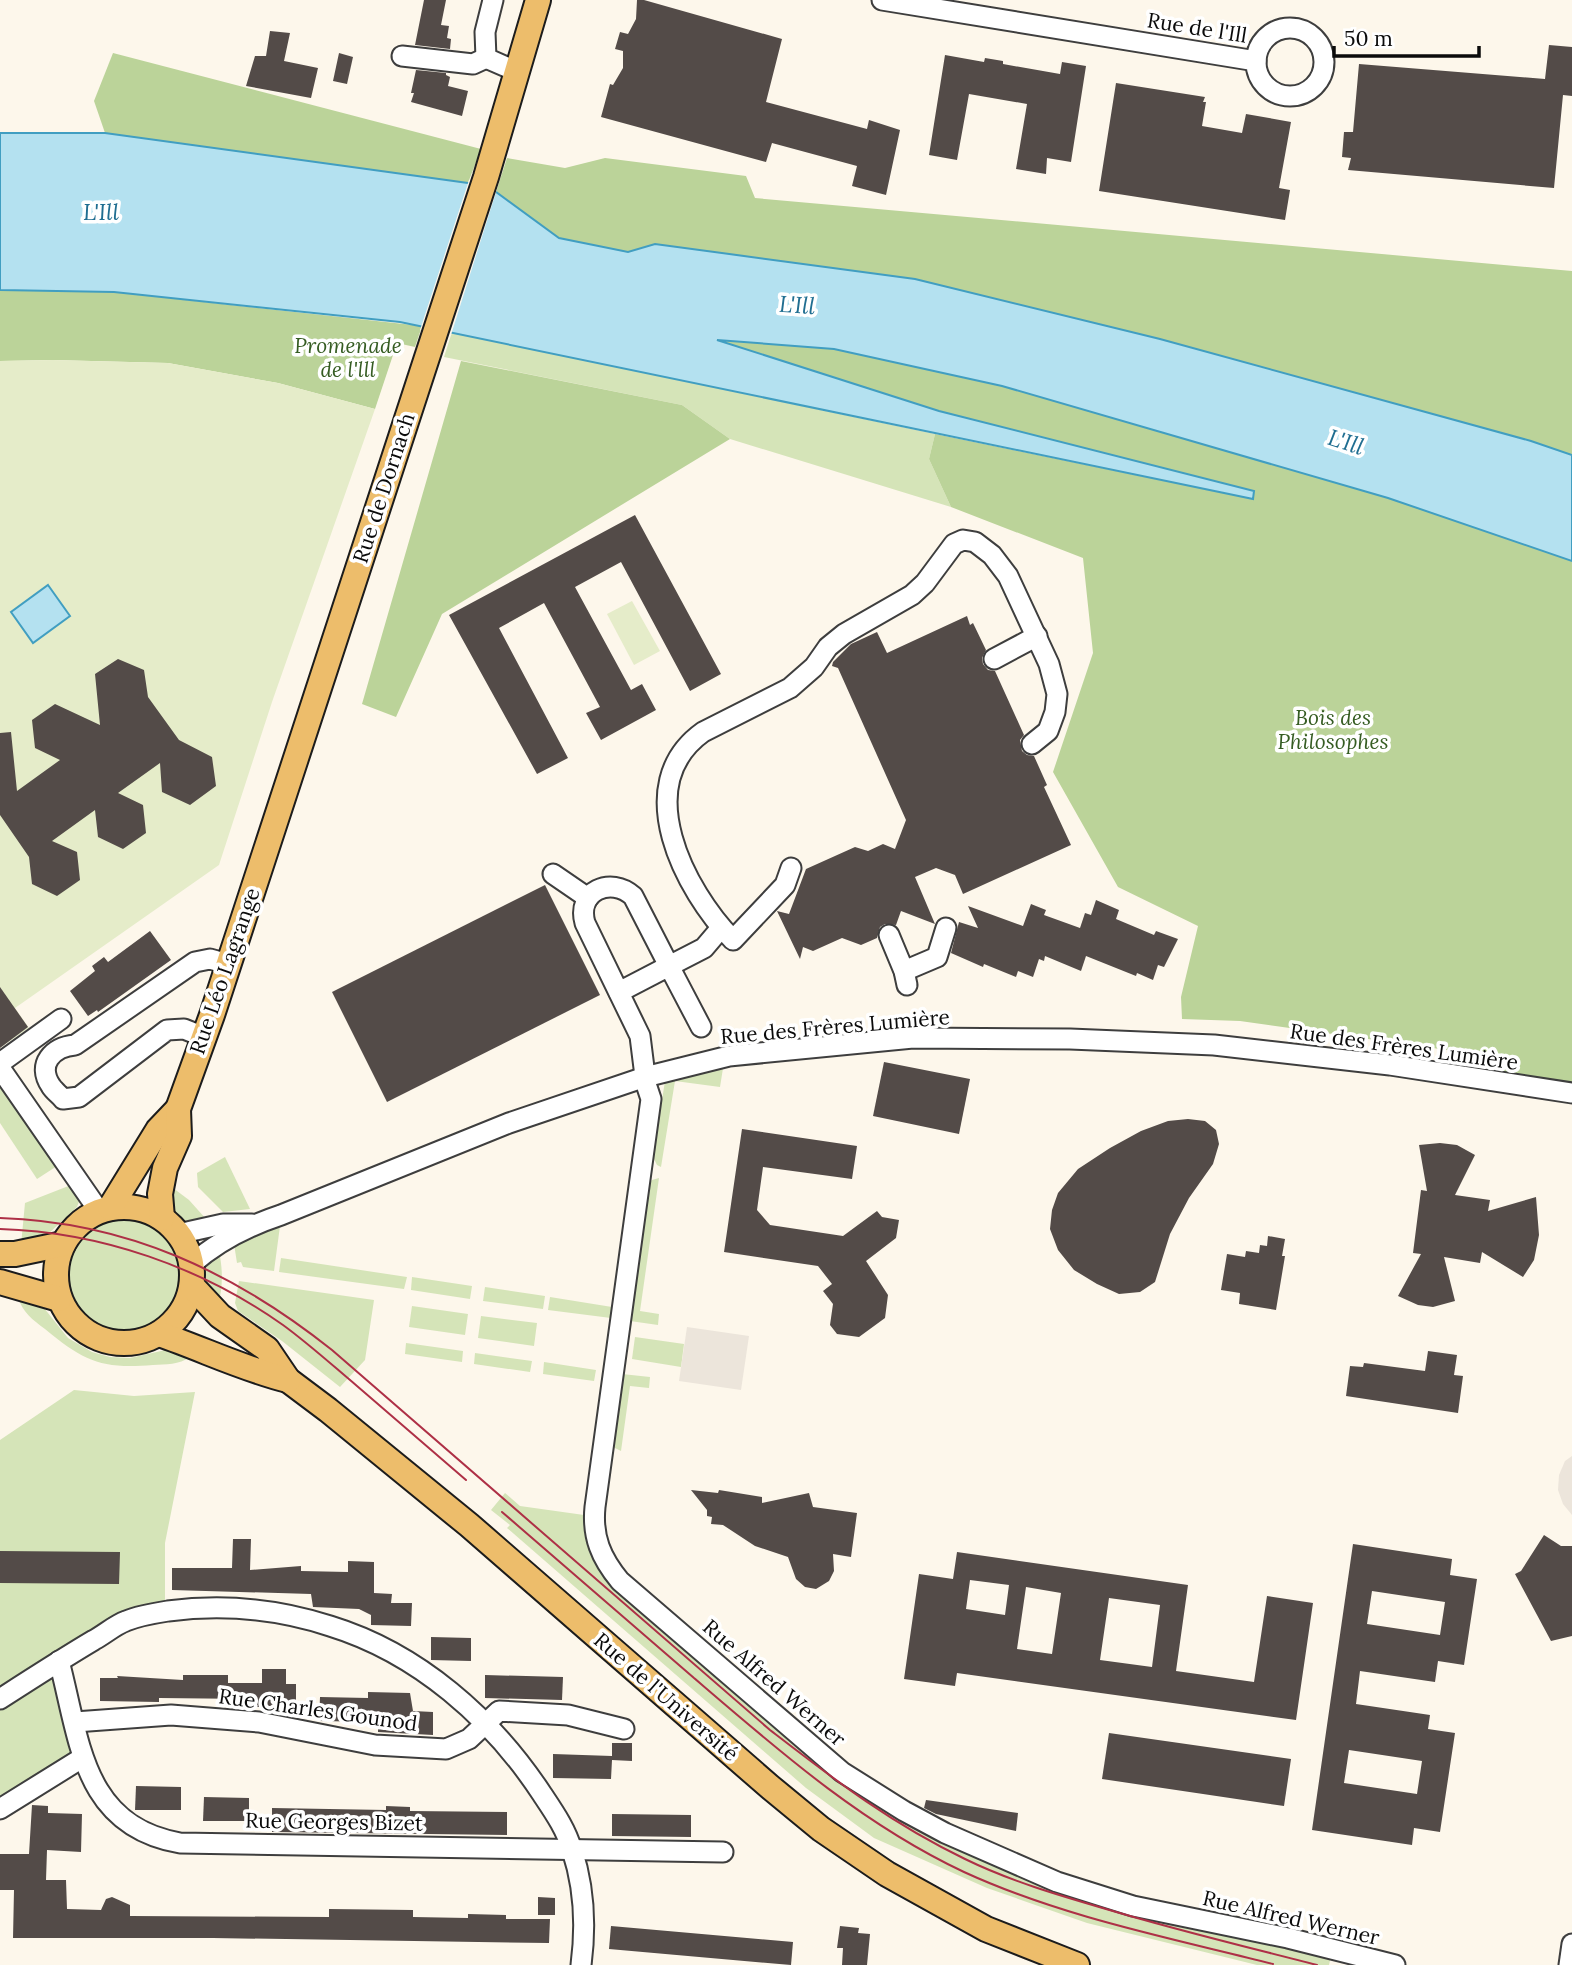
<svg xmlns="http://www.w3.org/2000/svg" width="1572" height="1965" font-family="Lora,serif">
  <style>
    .green { fill: #d5e4b8 }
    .forest { fill: #bbd399 }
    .pitch { fill: #e5ecc9 }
    .plaza { fill: #ece5db }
    .water { fill: #b4e1f0; stroke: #419ec1; stroke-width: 2 }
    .pier { fill: #fdf7eb }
    .building { fill: #534b48; fill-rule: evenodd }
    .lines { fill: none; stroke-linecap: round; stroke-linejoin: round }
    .minor-casing { stroke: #3e3e3e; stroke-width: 23 }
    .major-casing { stroke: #1c1c1c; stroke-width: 28 }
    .minor { stroke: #fff; stroke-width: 19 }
    .major { stroke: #edbd6b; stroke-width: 24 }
    .tram { stroke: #ae3046; stroke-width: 2 }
    .labels { text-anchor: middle; stroke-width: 7; stroke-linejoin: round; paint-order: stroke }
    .street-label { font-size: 21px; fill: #0b0b0b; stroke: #fff }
    .park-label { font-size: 21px; font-style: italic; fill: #355c22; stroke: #fff }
    .water-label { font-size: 23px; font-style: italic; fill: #206e91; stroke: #fff }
  </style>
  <rect width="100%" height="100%" fill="#fdf7eb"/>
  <g class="green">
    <polygon points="452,332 935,434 929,459 951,507 730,439 682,405 444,357"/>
    <polygon points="724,1062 720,1087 675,1081 661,1167 657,1165 653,1157 665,1081"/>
    <polygon points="0,1081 57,1166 37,1179 0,1123"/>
    <polygon points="225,1157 250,1209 223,1212 198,1187 197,1173"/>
    <polygon points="659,1178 640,1311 659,1314 658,1325 630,1321 649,1184 652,1180"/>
    <polygon points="71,1185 80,1199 77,1207 46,1236 21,1245 25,1203"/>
    <path d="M169 1185 189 1200 206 1219C176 1229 172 1209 169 1185Z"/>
    <circle cx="124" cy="1275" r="60"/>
    <polygon points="280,1226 274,1271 243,1267 241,1262 237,1263 234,1244"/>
    <path d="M219 1251C223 1271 223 1286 218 1306 206 1284 195 1269 219 1251Z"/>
    <polygon points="281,1258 407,1277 404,1289 279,1272"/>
    <polygon points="412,1277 472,1286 470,1299 411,1290"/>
    <polygon points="239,1281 374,1300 365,1360 340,1387 282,1341 238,1311 235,1303"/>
    <polygon points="485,1287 545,1296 543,1309 483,1301"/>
    <path d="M18 1297 40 1303 68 1338 92 1352 110 1357 130 1358 170 1349 190 1357C179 1365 166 1364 153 1365 101 1369 85 1362 45 1329 33 1320 22 1312 18 1297Z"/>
    <polygon points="550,1297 612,1307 611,1318 548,1310"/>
    <polygon points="412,1306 468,1314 465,1335 409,1327"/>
    <polygon points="481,1316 537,1323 534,1346 478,1338"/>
    <polygon points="635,1337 684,1344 681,1367 632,1359"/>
    <polygon points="406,1343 463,1351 462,1362 405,1354"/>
    <polygon points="475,1353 532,1361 530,1372 474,1364"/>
    <polygon points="544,1362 596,1370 594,1381 543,1374"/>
    <polygon points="622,1374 650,1377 649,1388 630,1386 621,1451 613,1447 613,1443"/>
    <polygon points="74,1390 134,1396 195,1392 165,1543 165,1612 60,1661 82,1758 0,1809 0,1440"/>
    <path d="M505 1493 520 1506 584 1515C581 1543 596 1566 612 1587L774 1725 985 1858 1331 1956 1329 1965H1257L1087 1923 987 1888 874 1838 806 1788 507 1528 510 1525 491 1510Z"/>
  </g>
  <g class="forest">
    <polygon points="113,53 481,149 468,183 105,133 94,101"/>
    <polygon points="507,158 565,168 605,158 746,176 755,198 1572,271 1572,455 1531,441 1396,406 655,244 628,253 559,238 496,192"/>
    <polygon points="0,290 114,292 422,326 415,347 397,343 375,409 278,383 168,363 53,360 0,361"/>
    <polygon points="713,339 834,349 1002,386 1388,498 1572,561 1572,1083 1499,1074 1490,1056 1240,1021 1182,1019 1181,997 1198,926 1118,887 1053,772 1093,653 1083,558 951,507 929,459 935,434 1253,499 939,411"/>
    <polygon points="461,361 682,405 730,439 442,614 396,717 362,704"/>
  </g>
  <g class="pitch">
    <polygon points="53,360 168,363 278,383 375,409 272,702 219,865 15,1008 29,1028 0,1048 0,361"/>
    <polygon points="632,601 660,651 634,665 607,614"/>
  </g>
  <g class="plaza">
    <polygon points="687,1327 749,1336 741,1390 679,1381"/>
    <polygon points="1572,1456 1572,1515 1563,1504 1558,1490 1559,1475 1565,1461"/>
  </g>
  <g class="water">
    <polygon points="0,133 105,133 468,183 496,192 559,238 628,252 655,244 915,279 1160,339 1531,441 1572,455 1572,561 1388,498 1002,386 834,349 717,340 939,411 1254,491 1253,499 400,322 114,292 0,290"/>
    <polygon points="48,585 70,616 33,643 11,612"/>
  </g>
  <polygon class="pier" points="469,180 497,189 451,335 420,330"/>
  <g class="building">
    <polygon points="424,0 446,0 441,25 449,26 447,38 451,39 450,49 415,45"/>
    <polygon points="637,0 644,0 782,39 766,102 867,129 869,120 900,130 886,195 852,186 857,166 772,143 766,162 601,117 610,84 613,85 623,68 623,51 615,49 620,32 628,34 636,19"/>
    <polygon points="270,31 290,33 284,61 318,68 311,98 246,86 255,56 266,56"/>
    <polygon points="1549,45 1572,47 1572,96 1563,95 1554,188 1348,170 1351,158 1342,157 1344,132 1353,132 1359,64 1545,79"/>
    <polygon points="339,53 353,57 347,84 333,81"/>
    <polygon points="945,55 984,62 985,58 1003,61 1003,64 1060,74 1062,62 1086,66 1071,162 1047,158 1046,174 1016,169 1027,104 969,94 957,160 929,155"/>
    <polygon points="416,70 446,73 446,75 450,77 448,86 468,91 462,116 411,102 414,93 411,93"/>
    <polygon points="1116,83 1205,97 1203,102 1206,102 1202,126 1242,133 1246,114 1291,122 1279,188 1290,190 1285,220 1099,191"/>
    <polygon points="635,515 721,674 690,691 621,562 575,587 631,690 642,684 656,710 601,740 586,713 600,707 544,603 499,628 568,758 537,774 449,615"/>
    <polygon points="967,616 970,625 973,623 986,650 982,658 983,664 988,670 995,671 1024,735 1020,740 1022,751 1027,755 1034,756 1047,785 1044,787 1071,845 963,894 955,875 936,868 915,877 935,924 901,911 896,925 885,924 880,927 877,938 861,945 842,938 813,951 803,947 800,959 777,911 789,914 806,869 855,847 868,851 883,844 895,849 906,820 838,668 832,666 833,662 851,644 877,632 887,653"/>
    <polygon points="118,659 144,670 148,697 179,740 212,757 216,786 190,805 162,792 160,763 118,793 143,805 146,833 123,849 98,837 95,810 52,841 77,852 80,880 57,896 32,884 29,857 0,815 0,733 11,732 17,791 60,760 35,748 32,720 55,704 100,725 95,674"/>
    <polygon points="545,885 600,995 387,1102 332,992"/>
    <polygon points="1096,900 1119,910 1116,919 1154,935 1156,931 1178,939 1164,967 1158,965 1153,980 1137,973 1136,976 1086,956 1081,971 1045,956 1044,961 1039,959 1033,977 1018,971 1016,977 984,964 983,967 951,953 959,922 978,928 968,906 1023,926 1031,904 1046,910 1044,915 1080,928 1085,913 1091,915"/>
    <polygon points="150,931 171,960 98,1012 97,1010 88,1016 70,991 95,971 92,966 104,957 108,962"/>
    <polygon points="0,987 28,1027 0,1048"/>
    <polygon points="884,1062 970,1079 959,1134 873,1116"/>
    <polygon points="1188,1119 1205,1121 1216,1130 1219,1144 1213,1164 1189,1198 1170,1234 1155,1282 1140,1292 1119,1294 1097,1284 1074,1270 1058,1250 1050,1229 1052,1210 1058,1193 1078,1169 1110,1148 1141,1131 1168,1121"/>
    <polygon points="742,1129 857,1146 852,1179 763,1167 757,1210 770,1225 843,1236 877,1211 882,1217 899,1220 896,1238 866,1261 888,1295 885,1318 859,1337 837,1334 830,1325 833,1304 823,1291 832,1284 818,1266 724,1252"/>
    <polygon points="1440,1143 1457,1145 1475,1155 1455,1195 1490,1200 1488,1211 1536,1197 1539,1235 1534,1260 1523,1277 1482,1252 1480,1263 1444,1257 1455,1301 1433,1307 1418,1305 1398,1296 1421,1254 1413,1253 1421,1190 1427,1191 1419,1145"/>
    <polygon points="1268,1236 1285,1239 1282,1256 1285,1256 1276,1310 1239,1304 1240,1293 1221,1290 1227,1254 1245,1257 1246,1251 1259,1253 1260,1245 1267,1246"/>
    <polygon points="1428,1351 1457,1355 1454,1375 1463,1376 1458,1413 1346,1396 1350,1366 1363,1367 1364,1363 1425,1371"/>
    <polygon points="691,1490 718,1493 719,1490 762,1497 762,1503 809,1493 813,1507 857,1513 851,1557 833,1554 834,1571 829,1581 816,1589 805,1587 796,1579 788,1557 755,1546 723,1525 711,1524 712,1517 707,1516 707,1510"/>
    <polygon points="1544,1535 1561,1546 1572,1546 1572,1636 1551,1641 1515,1574 1521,1571"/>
    <polygon points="233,1539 251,1539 250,1570 301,1566 301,1571 348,1572 348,1561 374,1562 374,1593 392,1594 391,1603 412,1603 411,1626 371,1625 371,1615 359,1609 313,1607 311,1594 172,1590 172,1568 232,1568"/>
    <path d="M1353 1544 1452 1559 1450 1575 1477 1579 1464 1665 1438 1661 1435 1682 1360 1671 1356 1704 1430 1715 1428 1729 1455 1733 1440 1832 1414 1828 1412 1845 1312 1830ZM1372 1591 1445 1602 1440 1635 1367 1624ZM1349 1750 1422 1761 1417 1794 1344 1783Z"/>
    <polygon points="0,1551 120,1552 119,1584 0,1583"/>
    <path d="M957 1552 1188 1585 1176 1671 1254 1682 1267 1596 1313 1603 1296 1720 957 1673 955 1686 904 1679 919 1574 953 1579ZM970 1580 1009 1585 1005 1615 966 1609ZM1026 1587 1061 1593 1052 1654 1017 1649ZM1109 1598 1160 1605 1152 1667 1100 1660Z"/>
    <polygon points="431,1637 471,1638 471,1661 431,1660"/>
    <polygon points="262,1669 286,1669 286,1684 296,1684 296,1707 251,1707 251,1699 159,1698 159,1702 100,1701 100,1678 118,1678 117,1676 183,1680 183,1675 228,1675 228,1683 262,1683"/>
    <polygon points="485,1675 563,1677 562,1700 485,1698"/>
    <polygon points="368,1692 410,1693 413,1711 433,1712 433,1735 378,1732 378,1722 319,1721 320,1697 368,1698"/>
    <polygon points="1109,1733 1291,1759 1284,1806 1102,1779"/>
    <polygon points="612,1743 632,1743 632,1761 612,1760 611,1779 553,1778 553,1754 612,1756"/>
    <polygon points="136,1786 181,1787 181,1810 135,1810"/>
    <polygon points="204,1797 249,1798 249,1821 203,1821"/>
    <polygon points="926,1800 1018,1813 1016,1831 936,1814 924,1808"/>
    <polygon points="32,1805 48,1806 48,1813 82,1814 81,1852 47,1850 46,1880 66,1880 67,1909 101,1910 106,1899 112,1897 130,1905 130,1916 329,1917 329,1909 413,1910 413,1917 468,1918 468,1914 506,1915 506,1919 550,1919 549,1943 213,1938 13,1938 14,1890 0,1890 0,1854 29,1854"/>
    <polygon points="386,1806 410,1807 410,1811 507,1812 507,1835 272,1832 272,1808 386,1810"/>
    <polygon points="612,1814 691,1815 691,1837 612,1836"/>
    <polygon points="538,1897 555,1898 555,1915 538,1915"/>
    <polygon points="611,1926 793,1942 791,1965 609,1949"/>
    <polygon points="840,1926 859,1928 858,1933 870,1934 867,1965 842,1965 843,1948 837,1948"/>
  </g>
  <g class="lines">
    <defs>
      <g id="minor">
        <polyline points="493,0 485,32 486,58 518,72"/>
        <polyline points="882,0 1256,61"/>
        <circle cx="1290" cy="62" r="34"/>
        <polyline points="402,56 473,64 486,58"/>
        <polyline points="994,659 1037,636"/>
        <path d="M791 868 785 885 733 940C685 891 629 785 703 732L790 688 814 667 828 647 844 634 912 595 925 583 954 544 963 540 975 542 992 555 1008 576 1049 664 1057 694 1055 712 1048 731 1032 744"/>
        <polyline points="553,874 588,898"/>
        <path d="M721 928 704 948 669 966 633 896C611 876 576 891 585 923L640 1036 646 1084 651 1099 595 1507C592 1537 601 1558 620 1581L842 1772 904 1811 945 1833 1057 1882 1133 1906 1288 1938 1395 1965"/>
        <polyline points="889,935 904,971 907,985"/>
        <polyline points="904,971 937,957 946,928"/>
        <polyline points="619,992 669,966 701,1027"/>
        <path d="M204 1037 184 1029 167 1030 79 1097 63 1099C60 1095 54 1091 51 1086 36 1064 53 1047 75 1045L195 962 210 959 228 964"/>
        <polyline points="0,1063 61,1019"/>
        <polyline points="0,1068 99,1211"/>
        <polyline points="178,1234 223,1224 252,1224"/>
        <path d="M192 1264C218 1241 248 1226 281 1215L509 1123 645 1077 729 1056 913 1038 1070 1039 1214 1045 1390 1065 1572 1093"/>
        <path d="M59 1661C80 1740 82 1826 180 1843L723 1852"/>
        <path d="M0 1699C31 1679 62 1659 94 1640 105 1634 115 1625 126 1621 138 1616 155 1613 168 1611 222 1604 278 1609 330 1626 418 1653 492 1718 542 1794 554 1812 566 1829 572 1850 584 1886 586 1927 581 1965"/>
        <polyline points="75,1722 171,1715 259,1722 375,1745 446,1749 469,1739 499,1711 568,1715 624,1729"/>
        <polyline points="0,1809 82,1758"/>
        <polyline points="1569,1965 1572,1944"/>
      </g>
      <g id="major">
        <circle cx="124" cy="1275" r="68"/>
        <polyline points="110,1208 158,1130 178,1109"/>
        <polyline points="162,1218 160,1194 165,1168 179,1136 178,1109 212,1015 486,177 538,0"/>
        <polyline points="0,1254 15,1254 63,1244"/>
        <polyline points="0,1282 59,1299"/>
        <polyline points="192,1286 220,1316 267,1349 288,1380 328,1410 469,1525 770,1787 821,1829 887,1874 986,1929 1077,1965"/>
        <path d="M159 1334C203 1349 243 1369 288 1380"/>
      </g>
    </defs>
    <use href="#minor" class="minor-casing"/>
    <use href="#major" class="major-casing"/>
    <use href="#minor" class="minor"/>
    <use href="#major" class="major"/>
    <g class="tram">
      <path d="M0 1218C127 1222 234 1272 332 1350L770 1730C835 1780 890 1823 965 1859 1010 1881 1058 1895 1106 1909 1176 1930 1247 1947 1317 1965"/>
      <path d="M0 1229C101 1232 201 1267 283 1325 309 1344 332 1365 357 1386 393 1417 429 1448 466 1480"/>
      <path d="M502 1512C566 1568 630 1623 694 1678 779 1751 862 1824 964 1872 1062 1917 1170 1938 1273 1964"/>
    </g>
  </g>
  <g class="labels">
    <g class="street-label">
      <text transform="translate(1197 28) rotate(9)" y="7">Rue de l'Ill</text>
      <text transform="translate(384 488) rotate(-72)" y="7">Rue de Dornach</text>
      <text transform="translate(225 971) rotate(-71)" y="7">Rue Léo Lagrange</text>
      <text transform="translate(835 1027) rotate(-5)" y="7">Rue des Frères Lumière</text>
      <text transform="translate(1404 1047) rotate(8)" y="7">Rue des Frères Lumière</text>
      <text transform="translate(774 1683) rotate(41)" y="7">Rue Alfred Werner</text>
      <text transform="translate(666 1697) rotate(41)" y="7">Rue de l'Université</text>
      <text transform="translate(318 1710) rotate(8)" y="7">Rue Charles Gounod</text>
      <text transform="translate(334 1822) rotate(1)" y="7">Rue Georges Bizet</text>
      <text transform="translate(1291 1918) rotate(13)" y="7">Rue Alfred Werner</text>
    </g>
    <g class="park-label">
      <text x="348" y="353">Promenade<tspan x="348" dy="24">de l'lll</tspan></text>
      <text x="1333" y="725">Bois des<tspan x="1333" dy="24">Philosophes</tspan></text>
    </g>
    <g class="water-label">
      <text x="101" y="220">L'Ill</text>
      <text transform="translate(797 305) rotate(4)" y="8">L'Ill</text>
      <text transform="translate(1346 442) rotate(18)" y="8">L'Ill</text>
    </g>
  </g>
  <path d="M1334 46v10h145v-10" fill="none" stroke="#0b0b0b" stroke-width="3.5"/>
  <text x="1344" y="46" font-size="21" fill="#0b0b0b" stroke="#ffffff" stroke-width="5" paint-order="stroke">50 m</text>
</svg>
